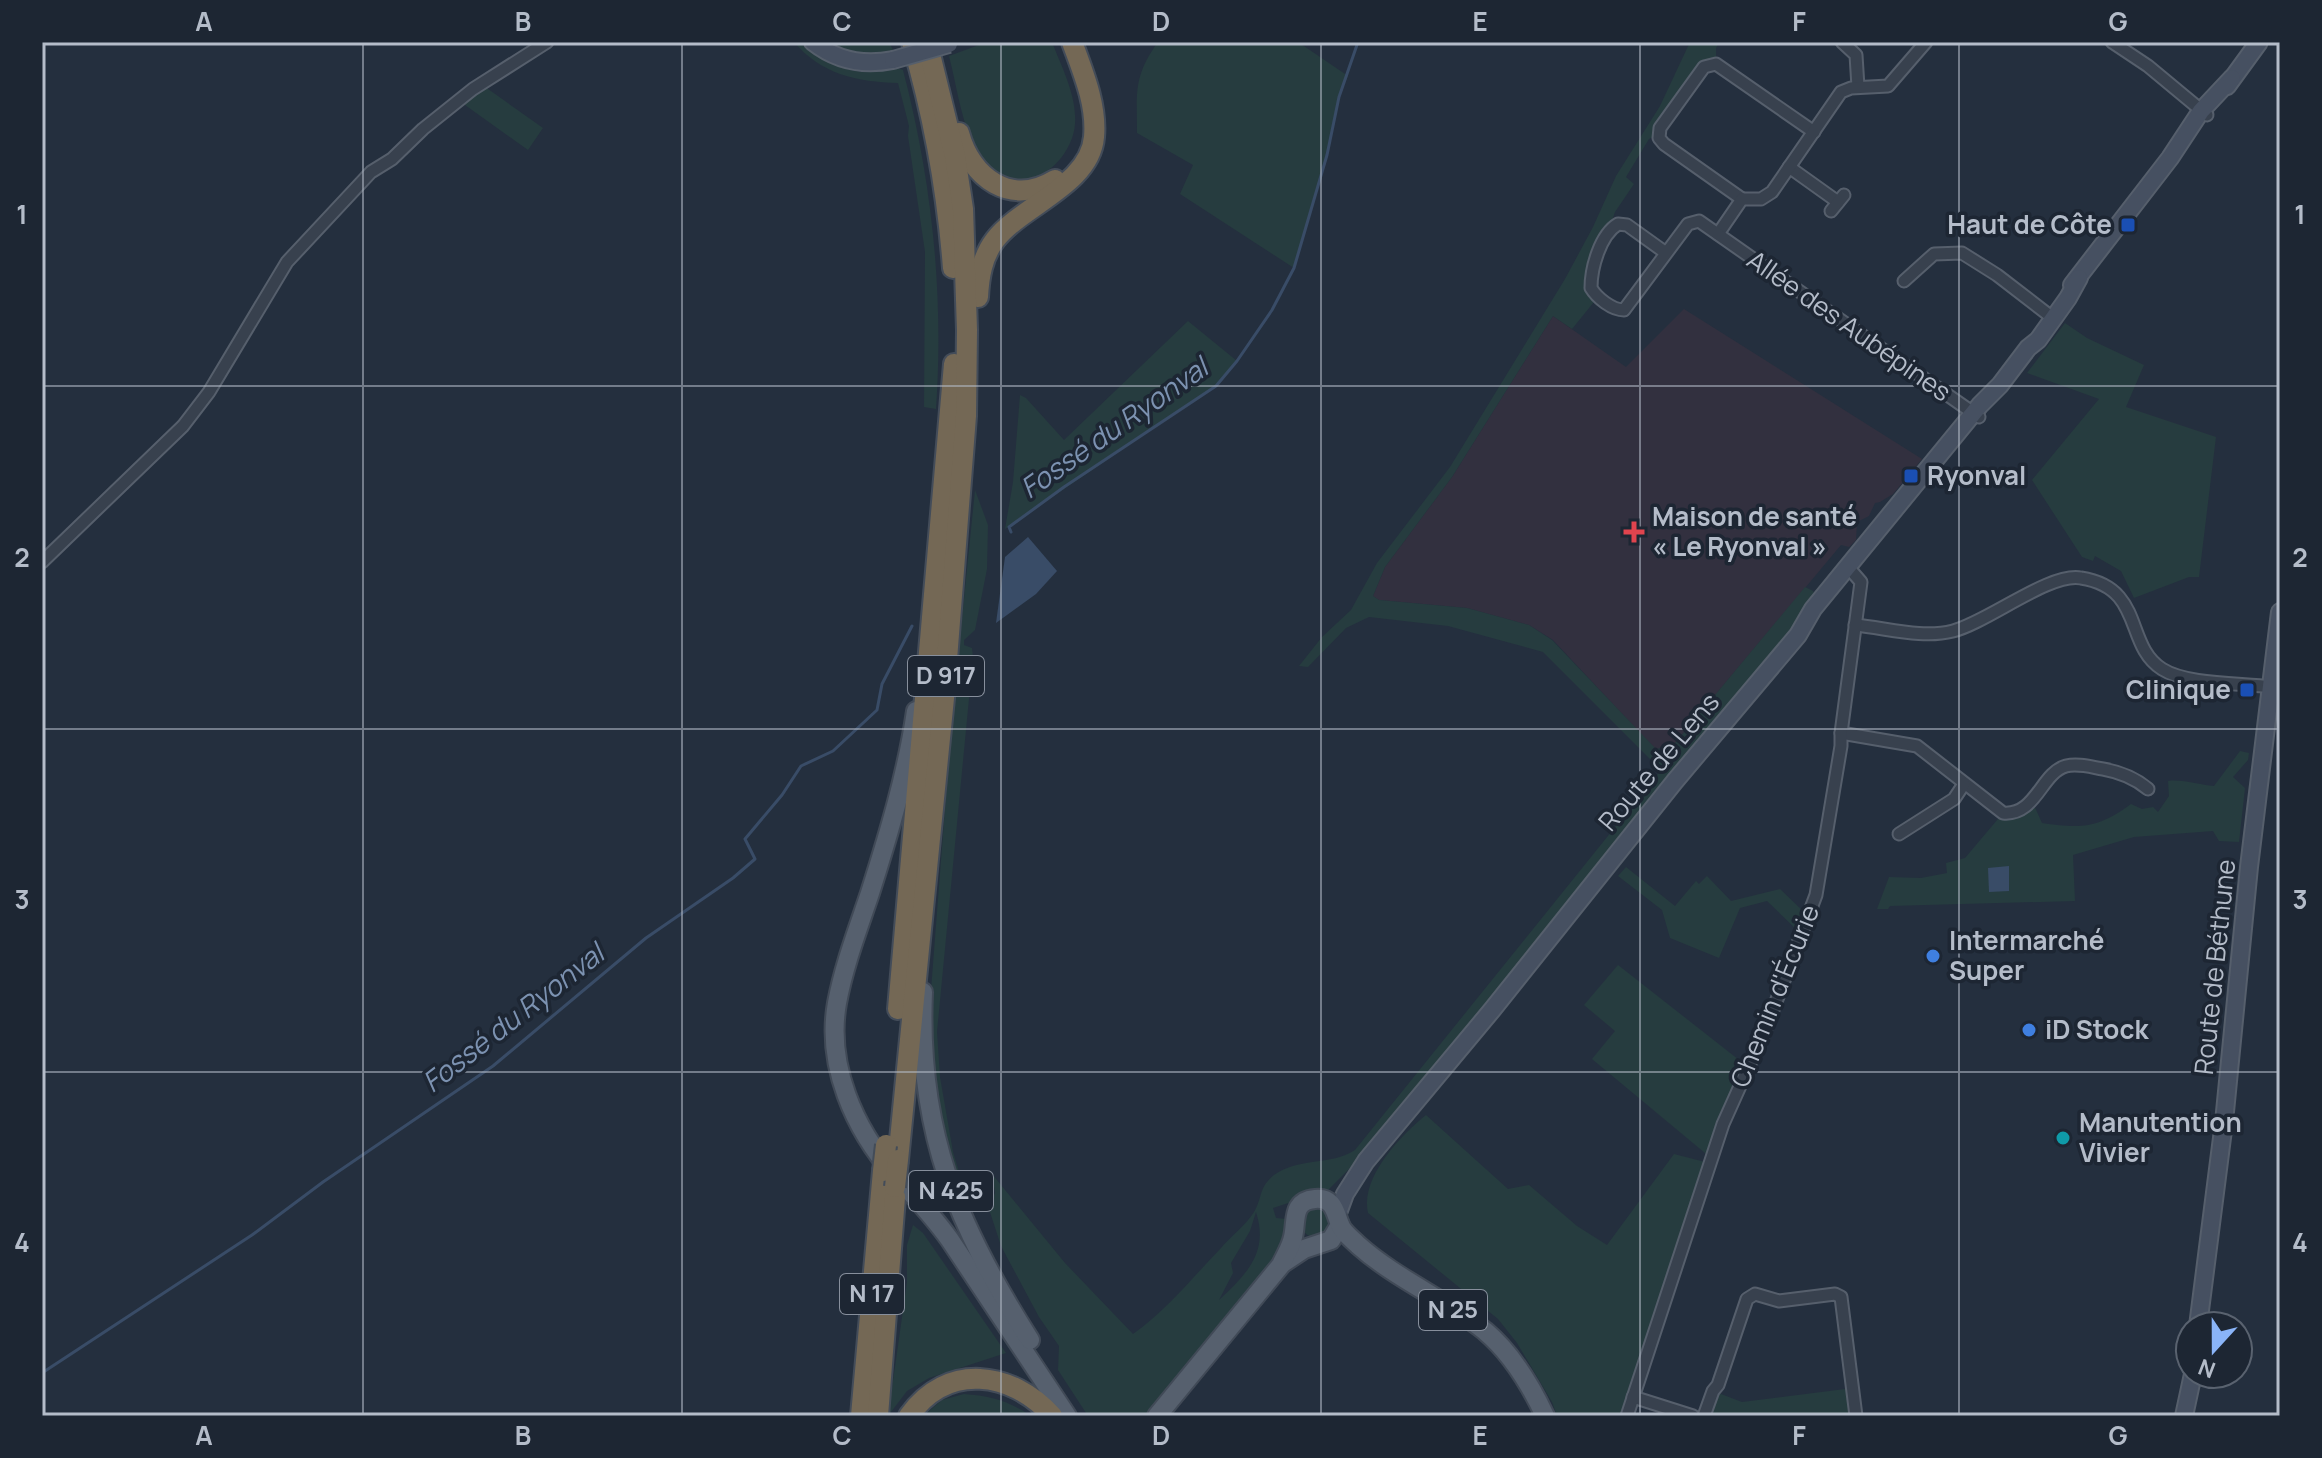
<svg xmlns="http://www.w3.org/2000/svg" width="2322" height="1458" font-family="Manrope,sans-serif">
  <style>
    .medical { fill: #32303f }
    .green { fill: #263c3f; fill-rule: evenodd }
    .water { fill: #394c67 }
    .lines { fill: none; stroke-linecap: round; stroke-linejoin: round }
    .stream { stroke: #394c67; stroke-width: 3 }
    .street-casing { stroke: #565f6c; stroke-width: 15 }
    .secondary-casing { stroke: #565f6c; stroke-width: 20 }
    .primary-casing { stroke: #414a57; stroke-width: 22 }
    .highway-casing { stroke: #434c59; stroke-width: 24 }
    .street { stroke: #38414e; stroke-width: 11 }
    .secondary { stroke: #465061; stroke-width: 16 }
    .primary { stroke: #56606e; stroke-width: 18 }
    .highway { stroke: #746855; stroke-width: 20 }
    .secondary-bridge-casing { stroke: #565f6c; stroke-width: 20; stroke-linecap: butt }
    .highway-bridge-casing { stroke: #434c59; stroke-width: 24; stroke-linecap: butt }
    .secondary-bridge { stroke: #465061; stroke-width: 16 }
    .highway-bridge { stroke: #746855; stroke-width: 20 }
    .grid { fill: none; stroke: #b4bcc9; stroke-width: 2; stroke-opacity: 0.55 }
    .transit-dot { fill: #1a4fb4; stroke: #1d2633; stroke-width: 3 }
    .health-dot { fill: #e0444e; stroke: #1d2633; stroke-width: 3 }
    .shop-dot { fill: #3f7fe0; stroke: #1d2633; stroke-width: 3 }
    .culture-dot { fill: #0f9aa8; stroke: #1d2633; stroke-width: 3 }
    .labels { text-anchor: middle; stroke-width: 7; stroke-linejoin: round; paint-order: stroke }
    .shield { fill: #1d2633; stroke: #878f9c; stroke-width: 2 }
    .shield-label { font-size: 24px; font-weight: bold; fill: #b4bcc9 }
    .poi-label { font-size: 26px; font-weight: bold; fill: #b4bcc9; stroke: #1d2633; text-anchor: start }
    .street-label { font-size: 26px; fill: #b4bcc9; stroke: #1d2633 }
    .water-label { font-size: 28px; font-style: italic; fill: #7c92b1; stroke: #1d2633 }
    .neatline { fill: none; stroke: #b4bcc9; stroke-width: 3 }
    .grid-label { font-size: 26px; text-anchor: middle; font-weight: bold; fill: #b4bcc9 }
  </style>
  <rect width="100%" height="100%" fill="#242f3e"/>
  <polygon class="medical" points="1684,309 1922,459 1893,494 1880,502 1875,503 1869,516 1857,522 1856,540 1849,547 1841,545 1675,743 1670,747 1655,749 1553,640 1529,625 1467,608 1379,600 1373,596 1385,567 1452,477 1553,316 1626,367"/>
  <g class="green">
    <path d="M794 42H800C818 59 846 73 871 72 882 71 894 66 903 70 932 181 944 294 936 409L924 407 925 252 908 136 909 126 898 83C857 82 821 74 794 42Z"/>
    <polygon points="822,42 889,42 893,50 870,58 825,45"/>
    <path d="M987 42H1052C1062 68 1077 96 1075 124 1073 154 1041 189 1008 178 992 173 977 154 971 139 960 114 956 83 949 56Z"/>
    <path d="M1158 42H1298L1348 76 1339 97 1327 155 1294 268 1180 194 1193 165 1137 133C1137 92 1133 77 1158 42Z"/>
    <path d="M1690 42H1719L1716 48V64H1708L1658 134 1649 139 1626 177 1634 184 1615 212 1590 283 1598 297 1572 329 1553 316 1452 477 1385 567 1373 596 1379 600 1467 608 1529 625 1552 640 1656 749 1670 747 1675 743 1805 587 1813 591 1816 597 1808 611 1362 1156 1328 1190 1273 1208 1276 1218 1286 1219 1287 1240 1264 1275 1148 1416H1088L1058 1370 1059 1346 1039 1317 1001 1246 988 1206 995 1193 992 1174 1065 1263 1133 1334C1167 1310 1192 1278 1221 1248 1231 1236 1246 1225 1254 1212 1263 1197 1258 1188 1274 1175 1299 1157 1330 1166 1355 1150L1661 770 1543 652 1448 626 1369 617 1346 628 1308 667 1299 666 1322 637 1351 610 1377 563 1450 467 1565 279 1593 227 1616 176 1660 106ZM1256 1212C1269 1252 1247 1274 1219 1300L1233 1273 1231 1263 1250 1231Z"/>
    <polygon points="481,84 543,128 528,150 458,100"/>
    <polygon points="1188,321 1237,361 1216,386 1005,529 1013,482 1020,395 1026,398 1064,440"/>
    <polygon points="2065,323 2087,338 2144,365 2126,407 2216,437 2199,577 2189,577 2134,598 2121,571 2095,556 2093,561 2082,557 2032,480 2099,399 2027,373"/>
    <polygon points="975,490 988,525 987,569 975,630 964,640 964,645 972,648 973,657 937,1032 940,1077 953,1152 968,1202 960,1195 936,1105 928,1029 952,717"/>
    <path d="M2240 751 2249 753 2248 760 2233 777 2245 788 2239 842 2219 841 2213 831 2134 837 2073 855 2075 901 1890 906 1888 909H1877L1889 877 1921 878 1947 873 1946 863 1965 858 2003 813 2032 801 2042 823C2082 829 2098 828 2131 804L2142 809 2153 807 2158 812 2169 796 2168 781C2183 779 2199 785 2214 786Z"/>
    <polygon points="1626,867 1675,906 1696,881 1699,884 1707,876 1731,901 1780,889 1803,911 1798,931 1767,901 1740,908 1719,958 1670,938 1662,910 1618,876"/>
    <polygon points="1618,965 1748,1067 1711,1158 1592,1059 1615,1031 1584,1005"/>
    <path d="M1426 1115 1508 1189 1529 1185 1577 1226 1607 1245 1674 1154 1709 1163 1627 1416H1557L1552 1402 1517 1343 1498 1319 1368 1213C1360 1178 1400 1136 1426 1115Z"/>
    <circle cx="1315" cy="1223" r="14"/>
    <polygon points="913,1225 923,1233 1006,1353 929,1378 907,1391 888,1416 907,1282 907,1245"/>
    <polygon points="1853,1388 1856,1416 1704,1416 1713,1391 1742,1402"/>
    <path d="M964 1394C991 1396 1009 1401 1031 1416H923L942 1400Z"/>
  </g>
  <g class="water">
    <polygon points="1028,537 1057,571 1036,594 996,623 1005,557"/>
    <polygon points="2009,866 2009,891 1989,892 1988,868"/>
  </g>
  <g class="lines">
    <g class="stream">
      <polyline points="1011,532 1009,527 1064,487 1216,386 1237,361 1272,310 1294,268 1327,155 1339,97 1358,42"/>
      <polyline points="42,1373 252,1235 323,1182 493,1066 646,938 733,878 755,859 745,839 782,795 801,766 833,751 877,710 882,684 912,626"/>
    </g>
    <defs>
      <g id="street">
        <polyline points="1842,42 1856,55 1858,87"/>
        <polyline points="2112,42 2148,66 2207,115"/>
        <polyline points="1789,167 1838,202"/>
        <polyline points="1742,199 1664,144 1659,138 1660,128 1704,67 1716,64 1814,132"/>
        <polyline points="1831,211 1844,195"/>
        <polyline points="1718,234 1742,199 1761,199 1772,192 1841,92 1851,88 1888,86 1926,42"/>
        <path d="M1666 253 1627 225 1618 224C1600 235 1591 268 1591 288 1597 298 1612 310 1624 310L1688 224 1699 221 1979 417"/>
        <polyline points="1904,281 1934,254 1962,253 1997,275 2054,319"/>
        <polyline points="42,562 183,426 209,392 287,262 371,172 392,159 423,129 473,89 547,42"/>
        <path d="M1855 625C1887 628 1922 639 1953 631 1988 622 2050 572 2081 578 2145 588 2124 645 2162 669 2187 685 2241 683 2271 687"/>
        <path d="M1841 733 1917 746 2003 813C2036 816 2041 773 2066 766 2078 763 2091 767 2103 769 2120 772 2134 777 2148 789"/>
        <polyline points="1899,834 1954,799 1964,784"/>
        <polyline points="1633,1397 1693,1416"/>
        <polyline points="1627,1416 1723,1124 1767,1026 1816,895 1841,746 1841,733 1861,582 1848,567"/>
        <polyline points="1704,1416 1713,1391 1718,1385 1747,1299 1755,1294 1779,1301 1835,1294 1841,1297 1856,1416"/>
      </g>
      <g id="secondary">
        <path d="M813 42C837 61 863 66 893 60"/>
        <polyline points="2227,86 2259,42"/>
        <polyline points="2072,285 2170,158 2201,111 2232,78"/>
        <polyline points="1338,1213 1345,1194 1366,1161 1492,1010 1675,781 1798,635 1813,609 1980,405 2000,385 2028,348 2038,340 2068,298 2079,278"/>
        <polyline points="2198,1326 2224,1122 2249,867 2280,612"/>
        <polyline points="2184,1416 2193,1374"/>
      </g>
      <g id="primary">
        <path d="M916 711C907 773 889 833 870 893 858 929 844 965 837 1003 826 1065 854 1129 895 1175 914 1196 933 1216 950 1240 989 1298 1028 1357 1067 1416"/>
        <path d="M923 992C917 1131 957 1225 1030 1340"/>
        <polyline points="1283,1263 1304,1249 1331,1240 1340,1225"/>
        <path d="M1157 1416 1281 1265C1285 1256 1291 1247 1293 1237 1297 1221 1291 1201 1315 1199 1335 1197 1335 1214 1341 1227 1345 1234 1352 1239 1358 1245 1396 1279 1445 1299 1485 1331 1510 1352 1531 1386 1545 1416"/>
      </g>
      <g id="highway">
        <path d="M912 42C934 117 947 190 953 268"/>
        <path d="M959 133C971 178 1011 207 1055 180"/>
        <path d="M978 297C979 277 982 257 995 240 1022 205 1090 185 1094 137 1097 105 1083 72 1072 42"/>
        <polyline points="898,1009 954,364"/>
        <polyline points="898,1160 944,698 966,416 967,330 963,209 955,156 927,42"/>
        <polyline points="861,1416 883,1171"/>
        <polyline points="878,1416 895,1197"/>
        <path d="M909 1416C947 1362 1012 1371 1052 1416"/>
      </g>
    </defs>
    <use href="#street" class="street-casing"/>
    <use href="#secondary" class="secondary-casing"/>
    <use href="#primary" class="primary-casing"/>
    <use href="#highway" class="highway-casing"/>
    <use href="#street" class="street"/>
    <use href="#secondary" class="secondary"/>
    <use href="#primary" class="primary"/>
    <use href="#highway" class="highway"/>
    <defs>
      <polyline id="secondary-bridge" points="893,60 949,44"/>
      <g id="highway-bridge">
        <polyline points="883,1171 886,1145"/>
        <polyline points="895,1187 898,1160"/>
      </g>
    </defs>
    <use href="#secondary-bridge" class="secondary-bridge-casing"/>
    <use href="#highway-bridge" class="highway-bridge-casing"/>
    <use href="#secondary-bridge" class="secondary-bridge"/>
    <use href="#highway-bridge" class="highway-bridge"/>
  </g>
  <path class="grid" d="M363 42V1416M682 42V1416M1001 42V1416M1321 42V1416M1640 42V1416M1959 42V1416M42 386H2280M42 729H2280M42 1072H2280"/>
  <g class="transit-dot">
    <rect x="2120" y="217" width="16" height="16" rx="4"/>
    <rect x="1903" y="468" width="16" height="16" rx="4"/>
    <rect x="2239" y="682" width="16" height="16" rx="4"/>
  </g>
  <path class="health-dot" d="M1630 520h8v8h8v8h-8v8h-8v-8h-8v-8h8z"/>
  <g class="shop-dot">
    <circle cx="1933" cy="956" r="8"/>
    <circle cx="2029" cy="1030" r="8"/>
  </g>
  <circle class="culture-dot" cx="2063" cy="1138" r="8"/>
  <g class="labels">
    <g class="shield">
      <rect x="908" y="656" width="76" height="40" rx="6"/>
      <rect x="909" y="1171" width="84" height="40" rx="6"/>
      <rect x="840" y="1274" width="64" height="40" rx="6"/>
      <rect x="1419" y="1290" width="68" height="40" rx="6"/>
    </g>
    <g class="shield-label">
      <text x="946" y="684">D 917</text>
      <text x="951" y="1199">N 425</text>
      <text x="872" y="1302">N 17</text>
      <text x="1453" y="1318">N 25</text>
    </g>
    <g class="poi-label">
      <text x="2112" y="234" text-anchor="end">Haut de Côte</text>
      <text x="1927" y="485">Ryonval</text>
      <text x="1652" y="526">Maison de santé<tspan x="1652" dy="30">« Le Ryonval »</tspan></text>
      <text x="2231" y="699" text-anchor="end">Clinique</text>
      <text x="1949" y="950">Intermarché<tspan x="1949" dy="30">Super</tspan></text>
      <text x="2045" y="1039">iD Stock</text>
      <text x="2079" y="1132">Manutention<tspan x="2079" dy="30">Vivier</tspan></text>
    </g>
    <g class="street-label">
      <text transform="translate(1849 326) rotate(35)" y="9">Allée des Aubépines</text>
      <text transform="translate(1659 762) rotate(-50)" y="9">Route de Lens</text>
      <text transform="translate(2215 967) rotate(-84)" y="9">Route de Béthune</text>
      <text transform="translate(1775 996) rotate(-68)" y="9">Chemin d'Écurie</text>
    </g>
    <g class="water-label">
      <text transform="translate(1114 428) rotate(-35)" y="10">Fossé du Ryonval</text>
      <text transform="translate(513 1018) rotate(-38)" y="10">Fossé du Ryonval</text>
    </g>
  </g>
  <rect width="2322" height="1458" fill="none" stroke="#1d2633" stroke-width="88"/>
  <g transform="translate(2214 1350) rotate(201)"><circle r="38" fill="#1d2633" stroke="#59626f" stroke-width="2"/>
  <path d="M0-6L14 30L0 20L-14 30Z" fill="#8ab4f8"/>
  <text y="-12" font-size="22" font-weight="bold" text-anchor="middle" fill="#b4bcc9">N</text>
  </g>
  <rect x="44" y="44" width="2234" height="1370" class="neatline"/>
  <g class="grid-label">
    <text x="204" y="31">A</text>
    <text x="523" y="31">B</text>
    <text x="842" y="31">C</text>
    <text x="1161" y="31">D</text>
    <text x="1480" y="31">E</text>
    <text x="1799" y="31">F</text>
    <text x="2118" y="31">G</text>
    <text x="22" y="224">1</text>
    <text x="2300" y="224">1</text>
    <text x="22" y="567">2</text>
    <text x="2300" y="567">2</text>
    <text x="22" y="909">3</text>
    <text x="2300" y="909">3</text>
    <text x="22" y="1252">4</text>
    <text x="2300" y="1252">4</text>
    <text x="204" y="1445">A</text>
    <text x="523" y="1445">B</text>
    <text x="842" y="1445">C</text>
    <text x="1161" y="1445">D</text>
    <text x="1480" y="1445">E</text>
    <text x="1799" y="1445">F</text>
    <text x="2118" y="1445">G</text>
  </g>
</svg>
